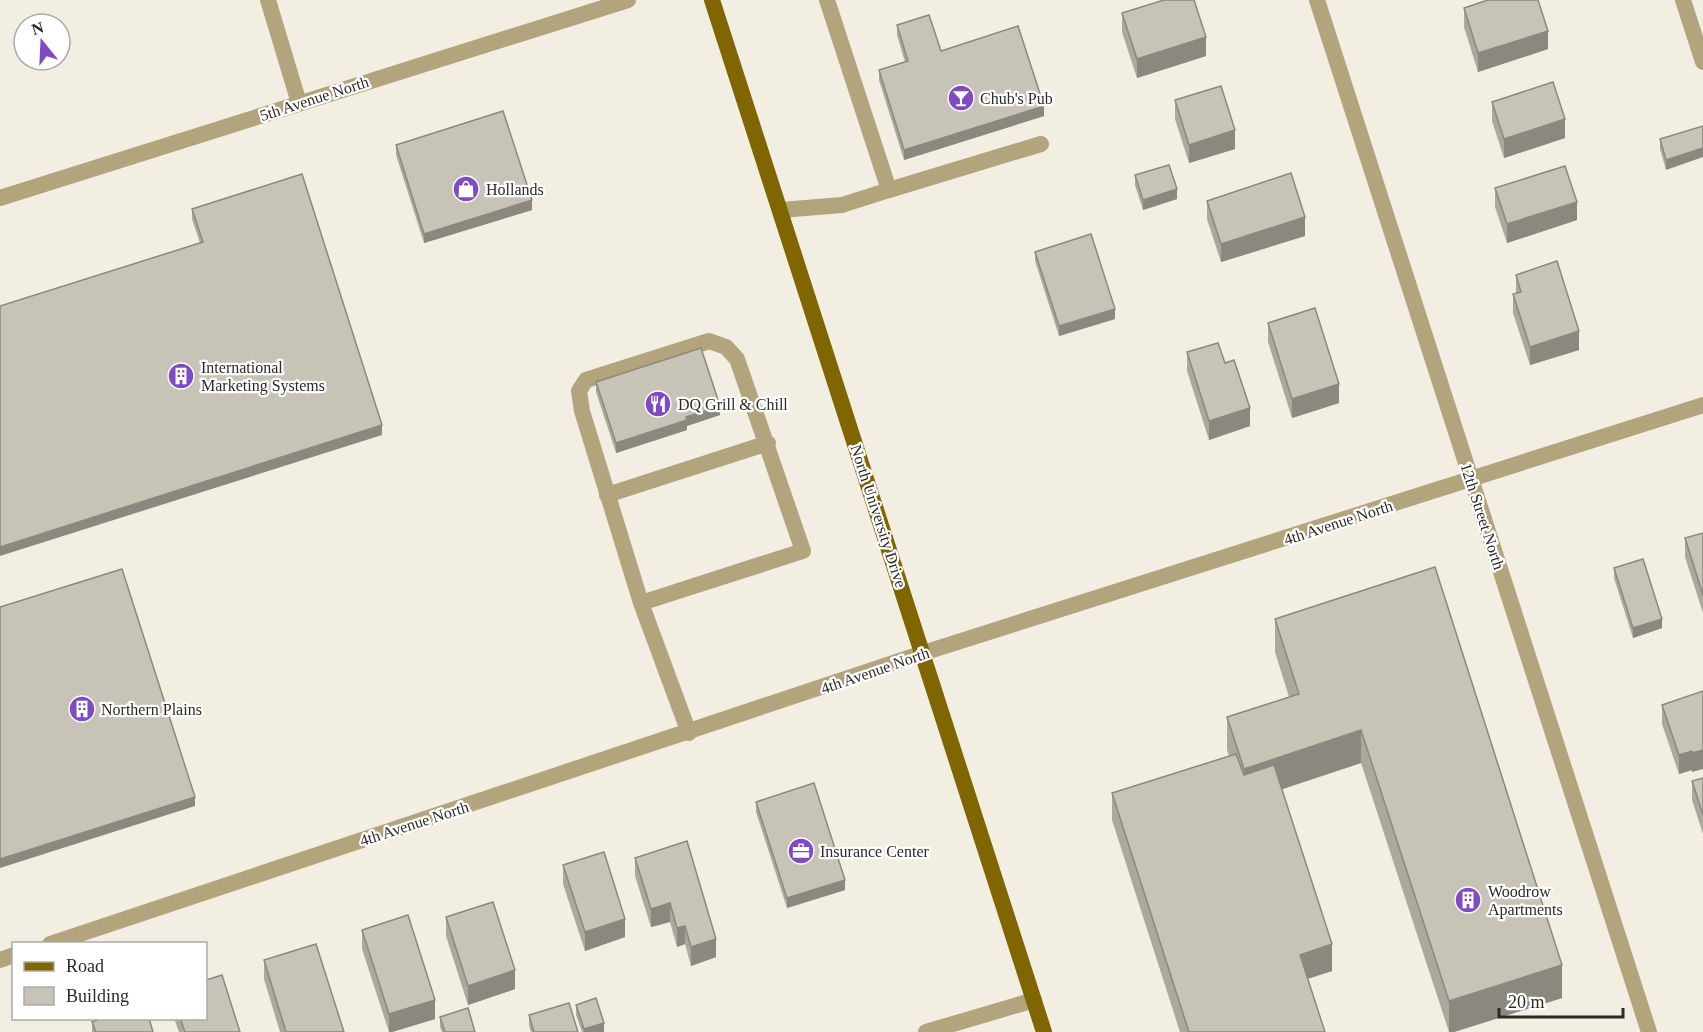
<svg xmlns="http://www.w3.org/2000/svg" width="1703" height="1032" font-family="'Times New Roman',serif">
  <style>
    .lines { fill: none; stroke-linecap: round; stroke-linejoin: round }
    .service { stroke: #b2a57d; stroke-width: 16 }
    .minor { stroke: #b2a57d; stroke-width: 16 }
    .tertiary { stroke: #b2a57d; stroke-width: 16 }
    .primary { stroke: #806600; stroke-width: 16 }
    .wall { fill: #aba89d }
    .shaded-wall { fill: #8b8880 }
    .building { fill: #c7c3b7; stroke: #8b8880; stroke-width: 1.5 }
    .labels { text-anchor: middle; stroke-width: 4.5; stroke-linejoin: round; paint-order: stroke }
    .street-label { font-size: 16px; fill: #2b2a25; stroke: #fff }
    .poi-label { font-size: 16px; fill: #2b2a25; stroke: #fff; text-anchor: start }
  </style>
  <rect width="100%" height="100%" fill="#f3eee2"/>
  <g class="lines">
    <g class="service">
      <polyline points="268,0 299,103"/>
      <polyline points="827,0 889,190 1041,144"/>
      <polyline points="1683,0 1703,62"/>
      <polyline points="781,210 842,205 889,190"/>
      <polyline points="607,495 768,443"/>
      <polyline points="641,603 803,551 737,359 726,347 709,341 586,380 579,391 582,411 641,603 689,733"/>
      <polyline points="926,1032 1034,1000"/>
    </g>
    <g class="minor">
      <polyline points="1317,0 1649,1032"/>
      <polyline points="0,198 628,0"/>
      <polyline points="50,944 923,653"/>
      <polyline points="0,960 14,955"/>
    </g>
    <polyline class="tertiary" points="923,653 1703,405"/>
    <polyline class="primary" points="712,0 1044,1032"/>
  </g>
  <g class="wall">
    <polygon points="1464,8 1548,49 1478,72 1464,27"/>
    <polygon points="1122,13 1206,56 1137,78 1122,32"/>
    <polygon points="897,25 941,51 1044,116 904,160 879,80 879,70 905,62 897,35"/>
    <polygon points="1175,100 1235,149 1189,163 1175,119"/>
    <polygon points="1492,102 1565,138 1504,158 1492,121"/>
    <polygon points="1703,126 1666,170 1660,149 1660,139"/>
    <polygon points="396,145 532,210 424,243 396,155"/>
    <polygon points="1135,175 1177,199 1143,210 1135,185"/>
    <polygon points="1495,188 1577,220 1507,243 1495,207"/>
    <polygon points="1207,201 1305,236 1221,262 1207,219"/>
    <polygon points="192,209 382,435 200,243 192,219"/>
    <polygon points="1035,252 1115,319 1059,336 1035,261"/>
    <polygon points="1516,275 1579,350 1530,365 1513,313 1513,294 1516,294"/>
    <polygon points="1268,323 1339,403 1292,418 1268,342"/>
    <polygon points="1187,352 1225,363 1250,426 1209,440 1187,371"/>
    <polygon points="596,382 720,415 687,426 687,430 616,453 596,392"/>
    <polygon points="1703,533 1703,613 1685,557 1685,538"/>
    <polygon points="1435,567 1562,998 1454,1032 1449,1032 1361,763 1282,789 1332,971 1308,979 1325,1032 1180,1032 1112,820 1112,793 1229,756 1227,750 1227,717 1289,697 1275,652 1275,619"/>
    <polygon points="1614,568 1662,628 1633,638 1614,578"/>
    <polygon points="1703,691 1692,772 1692,770 1679,774 1662,724 1662,705"/>
    <polygon points="1703,778 1703,834 1692,800 1692,781"/>
    <polygon points="756,802 845,890 787,908 756,812"/>
    <polygon points="635,858 716,957 691,966 685,944 677,947 670,922 651,927 635,876"/>
    <polygon points="563,865 625,937 585,951 563,884"/>
    <polygon points="446,917 515,989 468,1005 446,936"/>
    <polygon points="362,930 435,1019 392,1032 389,1032 362,949"/>
    <polygon points="264,960 344,1032 280,1032 264,979"/>
    <polygon points="576,1005 604,1032 582,1032 576,1015"/>
    <polygon points="529,1015 578,1032 531,1032 529,1025"/>
    <polygon points="440,1017 475,1032 442,1032 440,1027"/>
    <polygon points="174,1018 206,1018 240,1032 179,1032"/>
    <polygon points="92,1022 153,1032 92,1032"/>
  </g>
  <g class="shaded-wall">
    <polygon points="1548,31 1548,49 1478,72 1478,53"/>
    <polygon points="1206,37 1206,56 1137,78 1137,59"/>
    <polygon points="1044,106 1044,116 904,160 904,150"/>
    <polygon points="1565,119 1565,138 1504,158 1504,139"/>
    <polygon points="1235,130 1235,149 1189,163 1189,145"/>
    <polygon points="1703,148 1703,157 1666,170 1666,160"/>
    <polygon points="1177,189 1177,199 1143,210 1143,200"/>
    <polygon points="532,200 532,210 424,243 424,234"/>
    <polygon points="1577,202 1577,220 1507,243 1507,224"/>
    <polygon points="1305,217 1305,236 1221,262 1221,244"/>
    <polygon points="1115,309 1115,319 1059,336 1059,326"/>
    <polygon points="1579,331 1579,350 1530,365 1530,347"/>
    <polygon points="1339,384 1339,403 1292,418 1292,399"/>
    <polygon points="720,406 720,415 687,426 687,430 616,453 616,443 686,417"/>
    <polygon points="1250,408 1250,426 1209,440 1209,421"/>
    <polygon points="382,425 382,435 0,556 0,547"/>
    <polygon points="1662,619 1662,628 1633,638 1633,628"/>
    <polygon points="1361,730 1361,763 1244,802 1244,769"/>
    <polygon points="1703,750 1703,769 1692,772 1692,753"/>
    <polygon points="1692,751 1692,770 1679,774 1679,755"/>
    <polygon points="195,797 195,806 0,868 0,859"/>
    <polygon points="845,880 845,890 787,908 787,898"/>
    <polygon points="670,903 670,922 651,927 651,909"/>
    <polygon points="625,919 625,937 585,951 585,932"/>
    <polygon points="685,926 685,944 677,947 677,928"/>
    <polygon points="716,939 716,957 691,966 691,947"/>
    <polygon points="1332,944 1332,971 1300,981 1300,955"/>
    <polygon points="1562,965 1562,998 1454,1032 1449,1032 1449,1001"/>
    <polygon points="515,970 515,989 468,1005 468,986"/>
    <polygon points="435,1000 435,1019 392,1032 389,1032 389,1014"/>
    <polygon points="604,1023 604,1032 584,1032 584,1029"/>
  </g>
  <g class="building">
    <polygon points="1164,0 1194,0 1206,37 1137,59 1122,13"/>
    <polygon points="1488,0 1538,0 1548,31 1478,53 1464,8"/>
    <polygon points="929,15 941,51 1018,26 1044,106 904,150 879,70 908,61 897,25"/>
    <polygon points="1553,82 1565,119 1504,139 1492,102"/>
    <polygon points="1221,86 1235,130 1189,145 1175,100"/>
    <polygon points="503,111 532,200 424,234 396,145"/>
    <polygon points="1703,126 1703,148 1666,160 1660,139"/>
    <polygon points="1169,165 1177,189 1143,200 1135,175"/>
    <polygon points="1565,166 1577,202 1507,224 1495,188"/>
    <polygon points="1291,173 1305,217 1221,244 1207,201"/>
    <polygon points="302,174 382,425 0,547 0,306 203,242 192,209"/>
    <polygon points="1091,234 1115,309 1059,326 1035,252"/>
    <polygon points="1557,261 1579,331 1530,347 1513,294 1521,292 1516,275"/>
    <polygon points="1315,308 1339,384 1292,399 1268,323"/>
    <polygon points="1218,343 1225,363 1234,360 1250,408 1209,421 1187,352"/>
    <polygon points="701,348 720,406 686,417 687,420 616,443 596,382"/>
    <polygon points="1703,533 1703,595 1685,538"/>
    <polygon points="1643,559 1662,619 1633,628 1614,568"/>
    <polygon points="1435,567 1562,965 1449,1001 1361,730 1244,769 1227,717 1299,694 1275,619"/>
    <polygon points="122,569 195,797 0,859 0,607"/>
    <polygon points="1703,691 1703,750 1692,753 1692,751 1679,755 1662,705"/>
    <polygon points="1236,754 1244,775 1274,765 1332,944 1300,955 1325,1032 1189,1032 1112,793"/>
    <polygon points="1703,778 1703,815 1692,781"/>
    <polygon points="814,783 845,880 787,898 756,802"/>
    <polygon points="687,841 716,939 691,947 685,926 677,928 670,903 651,909 635,858"/>
    <polygon points="604,852 625,919 585,932 563,865"/>
    <polygon points="493,902 515,970 468,986 446,917"/>
    <polygon points="408,915 435,1000 389,1014 362,930"/>
    <polygon points="316,944 344,1032 286,1032 264,960"/>
    <polygon points="222,975 240,1032 185,1032 180,1018 206,1018 206,980"/>
    <polygon points="596,998 604,1023 584,1029 576,1005"/>
    <polygon points="569,1003 578,1032 534,1032 529,1015"/>
    <polygon points="468,1008 475,1032 445,1032 440,1017"/>
    <polygon points="103,1018 149,1018 153,1032 96,1032 92,1022"/>
  </g>
  <defs>
    <symbol id="bar-disc" viewBox="-11 -11 22 22"><circle r="9.5" fill="#7f4bc3" stroke="#fff"/><path d="M-6-5H6L.8 .8V4.5H3.5V6h-7V4.5H-.8V.8Z" fill="#fff"/></symbol>
    <symbol id="shop-disc" viewBox="-11 -11 22 22"><circle r="9.5" fill="#7f4bc3" stroke="#fff"/><path d="M-5-2.5h2.3a2.7 3.5 0 0 1 5.4 0H5L5.5 6h-11ZM-1.5-2.5h3a1.5 2.3 0 0 0-3 0Z" fill="#fff"/></symbol>
    <symbol id="building-disc" viewBox="-11 -11 22 22"><circle r="9.5" fill="#7f4bc3" stroke="#fff"/><path d="M-4-6H4V6H1V3H-1V6H-4ZM-2.5-4.3h1.7v1.8h-1.7ZM.8-4.3h1.7v1.8H.8ZM-2.5-1h1.7V.8h-1.7ZM.8-1h1.7V.8H.8Z" fill="#fff"/></symbol>
    <symbol id="restaurant-disc" viewBox="-11 -11 22 22"><circle r="9.5" fill="#7f4bc3" stroke="#fff"/><path d="M-5-6h1v4h1v-4h1v4h1v-4h1v5L-1.5 .5V6h-2V.5L-5-1ZM5-6V6H3V1.5H1.5Q1.5-4 5-6Z" fill="#fff"/></symbol>
    <symbol id="office-disc" viewBox="-11 -11 22 22"><circle r="9.5" fill="#7f4bc3" stroke="#fff"/><path d="M-6-3h4V-5.5h4V-3h4V5H-6ZM-1-4.5V-3h2v-1.5ZM-6 0V1H6V0Z" fill="#fff"/></symbol>
  </defs>
  <g fill-rule="evenodd">
    <use href="#bar-disc" x="946" y="83" width="30" height="30"/>
    <use href="#shop-disc" x="451" y="174" width="30" height="30"/>
    <use href="#building-disc" x="166" y="361" width="30" height="30"/>
    <use href="#restaurant-disc" x="643" y="389" width="30" height="30"/>
    <use href="#building-disc" x="67" y="694" width="30" height="30"/>
    <use href="#office-disc" x="786" y="836" width="30" height="30"/>
    <use href="#building-disc" x="1453" y="885" width="30" height="30"/>
  </g>
  <g class="labels">
    <g class="street-label">
      <text transform="translate(314 98) rotate(-18)" y="6">5th Avenue North</text>
      <text transform="translate(879 516) rotate(72)" y="6">North University Drive</text>
      <text transform="translate(1483 516) rotate(72)" y="6">12th Street North</text>
      <text transform="translate(1338 522) rotate(-18)" y="6">4th Avenue North</text>
      <text transform="translate(875 670) rotate(-19)" y="6">4th Avenue North</text>
      <text transform="translate(414 823) rotate(-18)" y="6">4th Avenue North</text>
    </g>
    <g class="poi-label">
      <text x="980" y="104">Chub's Pub</text>
      <text x="486" y="195">Hollands</text>
      <text x="201" y="373">International<tspan x="201" dy="18">Marketing Systems</tspan></text>
      <text x="678" y="410">DQ Grill &amp; Chill</text>
      <text x="101" y="715">Northern Plains</text>
      <text x="820" y="857">Insurance Center</text>
      <text x="1488" y="897">Woodrow<tspan x="1488" dy="18">Apartments</tspan></text>
    </g>
  </g>
  <rect x="12" y="942" width="195" height="78" fill="#ffffff" stroke="#aaaaa8" stroke-width="1.5"/>
  <rect x="24" y="962" width="30" height="9" fill="#806600" stroke="#aaaaa8" stroke-width="1.5"/>
  <text x="66" y="972" font-size="18" fill="#2b2a25">Road</text>
  <rect x="24" y="987" width="30" height="18" fill="#c7c3b7" stroke="#aaaaa8" stroke-width="1.5"/>
  <text x="66" y="1002" font-size="18" fill="#2b2a25">Building</text>
  <g transform="translate(42 42) rotate(342)"><circle r="28" fill="#ffffff" stroke="#aaaaa8" stroke-width="1.5"/>
  <path d="M0-4.5L10 22L0 15L-10 22Z" fill="#7f4bc3"/>
  <text y="-9" font-size="16" font-weight="bold" text-anchor="middle" fill="#2b2a25">N</text>
  </g>
  <path d="M1499 1008v9h124v-9" fill="none" stroke="#2b2a25" stroke-width="3"/>
  <text x="1508" y="1008" font-size="18" fill="#2b2a25" stroke="#ffffff" stroke-width="4.5" paint-order="stroke">20 m</text>
</svg>
